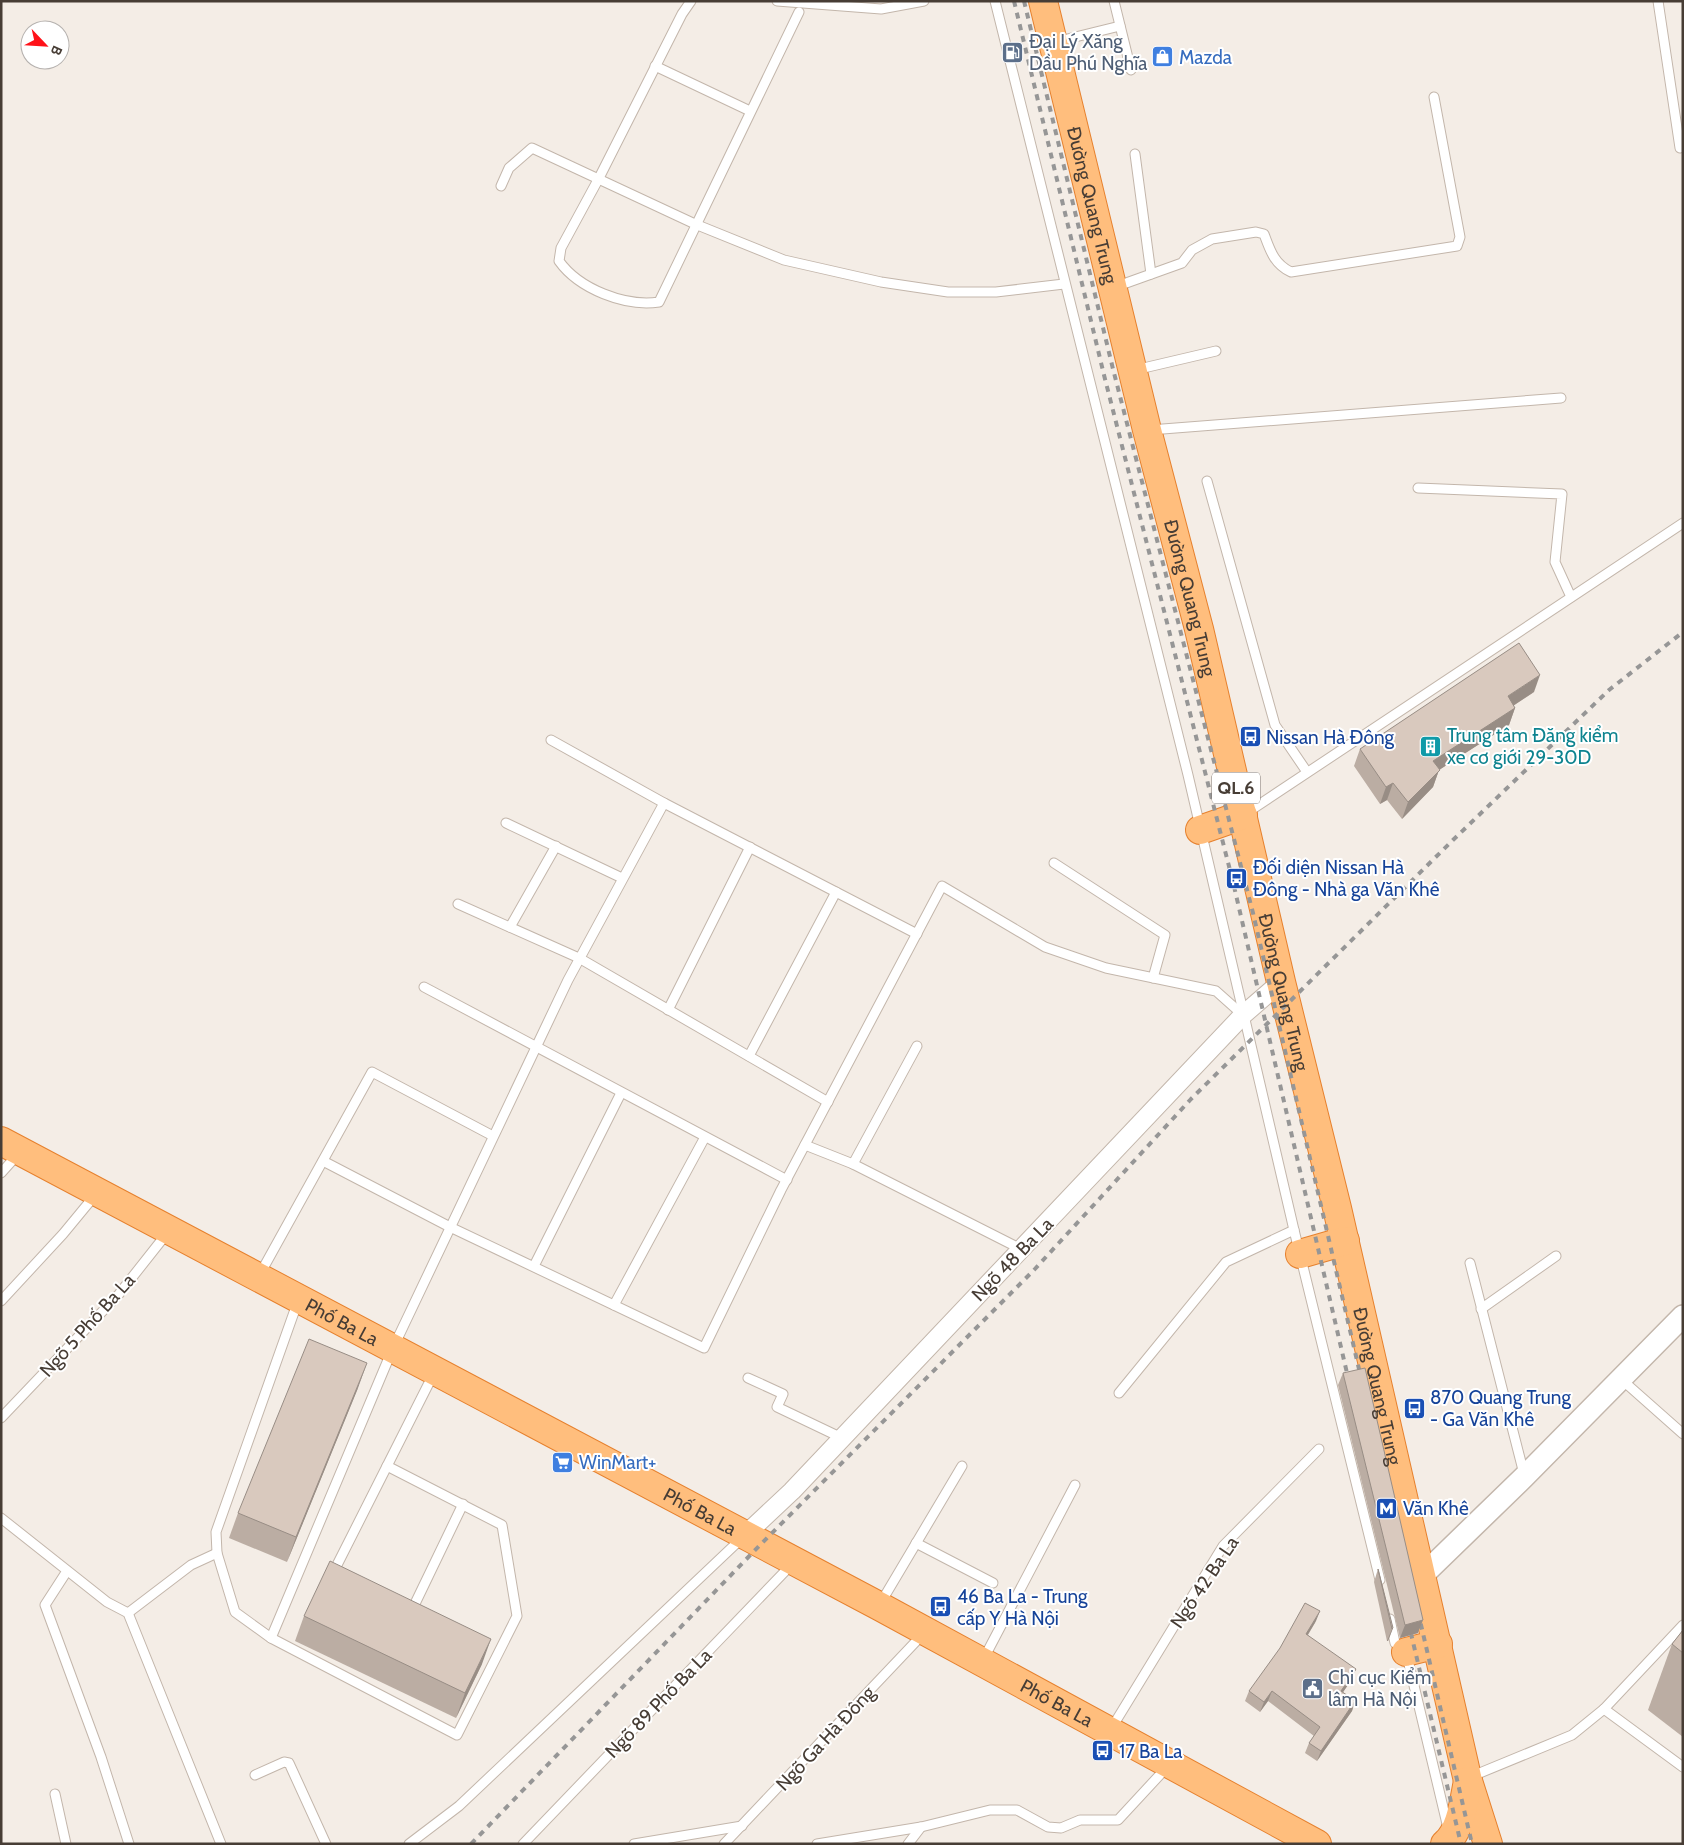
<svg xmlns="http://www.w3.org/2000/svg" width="1684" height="1845" font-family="Cabin,sans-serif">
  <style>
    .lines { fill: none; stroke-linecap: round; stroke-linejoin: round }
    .service-casing { stroke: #c3b6ab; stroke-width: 11 }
    .minor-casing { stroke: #c3b6ab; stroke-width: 20 }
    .tertiary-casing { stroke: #c3b6ab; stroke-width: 24 }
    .trunk-casing { stroke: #e6812e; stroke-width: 30 }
    .service { stroke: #fff; stroke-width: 9 }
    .minor { stroke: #fff; stroke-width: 18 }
    .tertiary { stroke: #fff; stroke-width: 21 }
    .trunk { stroke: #ffbe7d; stroke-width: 28 }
    .rail { stroke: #969696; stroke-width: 4; stroke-dasharray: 6 6; stroke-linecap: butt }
    .wall { fill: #bbada3 }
    .shaded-wall { fill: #988d85 }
    .building { fill: #d9c9be; stroke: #988d85 }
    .labels { text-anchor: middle; stroke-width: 4; stroke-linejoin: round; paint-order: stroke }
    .shield { fill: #fff; stroke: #7e7772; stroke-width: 1 }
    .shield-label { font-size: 18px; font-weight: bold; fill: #473d35 }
    .service-label { font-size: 19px; fill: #4e5e75; stroke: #fff; text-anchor: start }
    .shop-label { font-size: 19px; fill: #366cbe; stroke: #fff; text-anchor: start }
    .street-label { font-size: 19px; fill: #473d35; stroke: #fff }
    .culture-label { font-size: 19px; fill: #0d838f; stroke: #fff; text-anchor: start }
    .transit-label { font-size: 19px; fill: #164399; stroke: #fff; text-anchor: start }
  </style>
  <rect width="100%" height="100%" fill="#f4ede6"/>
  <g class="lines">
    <defs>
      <g id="service">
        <path d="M691 1 682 14 599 178 561 248 559 261C579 289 625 307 659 302L799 12"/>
        <polyline points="777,1 881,9 924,1"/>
        <polyline points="995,1 1188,775 1294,1230 1380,1580"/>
        <polyline points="1114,1 1131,70"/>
        <polyline points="1658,1 1680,148"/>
        <polyline points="1055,42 1120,26"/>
        <polyline points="655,66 750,111"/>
        <polyline points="1135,154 1151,274"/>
        <polyline points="501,186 509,168 532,148 695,224 784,260 881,282 948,292 996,292 1064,284"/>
        <path d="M1115 287 1182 263 1192 250 1212 239 1256 232 1264 234C1270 250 1274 264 1291 272L1457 246 1460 237 1434 97"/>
        <polyline points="1135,370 1216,351"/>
        <polyline points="1150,430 1561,398"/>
        <polyline points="1207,481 1275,725 1307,772"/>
        <polyline points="1418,488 1562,494 1555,562 1571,597"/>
        <polyline points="551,740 664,803 917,934"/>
        <polyline points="1245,814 1683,523"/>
        <polyline points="506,823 622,878"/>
        <polyline points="1054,863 1165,935 1153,978"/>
        <polyline points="458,904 579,958 828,1102"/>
        <polyline points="510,927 556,846"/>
        <polyline points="424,987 787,1180"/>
        <polyline points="668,1010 750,847"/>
        <polyline points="749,1056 836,892"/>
        <polyline points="805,1145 853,1164 917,1046"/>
        <polyline points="323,1161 450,1227 704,1348 781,1190 942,886 1045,947 1106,968 1216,991 1243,1015"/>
        <polyline points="853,1164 1021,1249"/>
        <polyline points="1,1173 19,1153"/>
        <polyline points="1470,1263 1524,1474"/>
        <polyline points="534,1266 621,1093"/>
        <polyline points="260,1274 372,1072 493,1136"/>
        <polyline points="1,1301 63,1234 96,1194"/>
        <polyline points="298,1301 216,1532 217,1553 235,1612 271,1638 457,1735 517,1616 502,1525 387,1466"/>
        <polyline points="614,1305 705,1137"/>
        <polyline points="1481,1309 1556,1256"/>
        <polyline points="748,1378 783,1394 777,1407 842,1438"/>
        <polyline points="1621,1379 1683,1434"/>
        <polyline points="1119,1393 1226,1262 1294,1230"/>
        <polyline points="1,1418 119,1294 168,1232"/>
        <polyline points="1,1518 107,1602 128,1613 221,1844"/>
        <polyline points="916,1543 993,1583"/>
        <polyline points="67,1571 45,1605 101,1757 129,1844"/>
        <polyline points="335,1576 335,1569 434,1373"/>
        <polyline points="880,1604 962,1466"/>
        <polyline points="411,1612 463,1504"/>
        <polyline points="128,1613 191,1565 217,1553"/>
        <polyline points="1390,1619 1395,1643 1406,1652 1448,1828"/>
        <polyline points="271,1638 393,1348 568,980 664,803"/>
        <polyline points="983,1660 1075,1485"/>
        <polyline points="1604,1709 1683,1767"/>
        <polyline points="1111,1729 1223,1546 1319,1449"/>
        <polyline points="255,1775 284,1762 289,1763 326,1844"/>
        <polyline points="1470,1777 1572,1735 1604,1709 1683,1625"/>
        <polyline points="55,1794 66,1844"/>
        <polyline points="409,1844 459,1806 742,1538"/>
        <polyline points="523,1844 793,1563"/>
        <polyline points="634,1844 742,1826"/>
        <polyline points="724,1844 923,1634"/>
        <polyline points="817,1844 921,1827 990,1810 1017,1810 1048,1827 1061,1828 1080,1820 1118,1820 1168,1766"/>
        <polyline points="908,1844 921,1827"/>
      </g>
      <polyline id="minor" points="744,1536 792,1491 1243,1015 1281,982"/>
      <polyline id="tertiary" points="1422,1576 1524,1477 1683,1316"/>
      <g id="trunk">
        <path id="s1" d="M1043 1 1147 430 1199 629 1281 982 1337 1208 1468 1781 1488 1844"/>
        <polyline points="1200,830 1243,815"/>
        <path id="s2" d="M1 1141 879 1606 1317 1844"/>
        <polyline points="1300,1254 1345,1241"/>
        <polyline points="1406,1652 1438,1644"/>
        <path d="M1445 1844C1461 1831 1464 1800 1468 1781"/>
      </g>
    </defs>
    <use href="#service" class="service-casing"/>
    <use href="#minor" class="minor-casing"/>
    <use href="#tertiary" class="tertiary-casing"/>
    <use href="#trunk" class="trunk-casing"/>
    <use href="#service" class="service"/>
    <use href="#minor" class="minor"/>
    <use href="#tertiary" class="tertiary"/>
    <use href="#trunk" class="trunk"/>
    <g class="rail">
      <polyline points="1014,1 1104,375 1233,882 1350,1386"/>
      <polyline points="1024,1 1113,369 1253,913 1362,1382"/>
      <polyline points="1418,1612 1472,1844"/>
      <polyline points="1408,1621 1461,1844"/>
      <polyline points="471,1844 760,1545 1034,1270 1191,1099 1453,840 1609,690 1683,632"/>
    </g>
  </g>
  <g class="wall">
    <polygon points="1534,692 1513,706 1515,708 1509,725 1439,770 1433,787 1402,819 1387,800 1380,804 1354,766 1360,749"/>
    <polygon points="1343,1373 1418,1633 1400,1638 1338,1385"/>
    <polygon points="358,1388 287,1562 229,1538 238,1513"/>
    <polygon points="1378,1569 1393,1628 1388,1641 1387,1641 1374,1582"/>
    <polygon points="304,1616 482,1664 456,1718 295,1641"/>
    <polygon points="1316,1621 1308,1635 1352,1679 1343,1692 1355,1701 1352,1711 1317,1761 1305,1753 1309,1743 1314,1736 1268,1701 1260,1712 1245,1701 1249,1691"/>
    <polygon points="1683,1630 1683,1737 1648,1710 1672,1644"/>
  </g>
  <g class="shaded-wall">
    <polygon points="1540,675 1534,692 1502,713 1508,696"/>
    <polygon points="1515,708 1509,725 1439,770 1433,787 1402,819 1408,802 1433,761"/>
    <polygon points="1393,783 1387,800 1380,804 1386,787"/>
    <polygon points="367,1363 358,1388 287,1562 296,1537"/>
    <polygon points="1320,1611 1316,1621 1302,1644 1306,1634"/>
    <polygon points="1423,1620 1418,1633 1400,1638 1405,1625"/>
    <polygon points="1393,1628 1388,1641 1387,1641 1392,1629"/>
    <polygon points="491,1639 482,1664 456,1718 465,1693"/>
    <polygon points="1356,1669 1352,1679 1337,1701 1341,1691"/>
    <polygon points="1272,1691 1268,1701 1260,1712 1264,1702"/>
    <polygon points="1355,1701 1352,1711 1317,1761 1321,1751"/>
  </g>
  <g class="building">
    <polygon points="1519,643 1540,675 1508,696 1515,708 1433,761 1440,770 1408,802 1393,783 1386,787 1360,749"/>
    <polygon points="309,1339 367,1363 296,1537 238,1513"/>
    <polygon points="1365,1368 1423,1620 1405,1625 1343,1373"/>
    <polygon points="330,1561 491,1639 465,1693 304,1616"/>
    <polygon points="1378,1569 1393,1628 1392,1629"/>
    <polygon points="1305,1603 1320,1611 1306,1634 1356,1669 1341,1691 1355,1701 1321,1751 1309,1743 1320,1727 1272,1691 1264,1702 1249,1691 1280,1648"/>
    <polygon points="1683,1630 1683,1653 1672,1644"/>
  </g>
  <defs>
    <symbol id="fuel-square" viewBox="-11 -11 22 22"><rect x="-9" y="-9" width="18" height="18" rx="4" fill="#5c6f8a" stroke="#fff"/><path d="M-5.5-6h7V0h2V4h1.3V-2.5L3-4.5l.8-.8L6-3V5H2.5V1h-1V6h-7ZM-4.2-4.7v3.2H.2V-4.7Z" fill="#fff"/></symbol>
    <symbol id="shop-square" viewBox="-11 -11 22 22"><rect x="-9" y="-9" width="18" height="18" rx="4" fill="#3f7fe0" stroke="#fff"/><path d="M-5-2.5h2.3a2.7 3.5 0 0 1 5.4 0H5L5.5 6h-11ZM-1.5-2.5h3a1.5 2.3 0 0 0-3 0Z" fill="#fff"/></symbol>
    <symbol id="bus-square" viewBox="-11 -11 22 22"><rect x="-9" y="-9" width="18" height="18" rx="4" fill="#1a4fb4" stroke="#fff"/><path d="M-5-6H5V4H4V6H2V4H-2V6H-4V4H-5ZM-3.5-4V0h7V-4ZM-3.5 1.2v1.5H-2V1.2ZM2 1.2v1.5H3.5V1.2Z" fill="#fff"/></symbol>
    <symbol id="building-square" viewBox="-11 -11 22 22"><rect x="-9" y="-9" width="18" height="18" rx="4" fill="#0f9aa8" stroke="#fff"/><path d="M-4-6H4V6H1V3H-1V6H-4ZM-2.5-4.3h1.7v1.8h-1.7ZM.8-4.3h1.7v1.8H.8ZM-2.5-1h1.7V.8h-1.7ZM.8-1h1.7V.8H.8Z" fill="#fff"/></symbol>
    <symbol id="supermarket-square" viewBox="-11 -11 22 22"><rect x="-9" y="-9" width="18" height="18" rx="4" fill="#3f7fe0" stroke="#fff"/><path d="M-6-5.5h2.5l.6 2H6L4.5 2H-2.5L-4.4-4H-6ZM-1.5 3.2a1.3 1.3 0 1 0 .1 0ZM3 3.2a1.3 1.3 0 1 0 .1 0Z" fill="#fff"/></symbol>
    <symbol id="metro-square" viewBox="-11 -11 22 22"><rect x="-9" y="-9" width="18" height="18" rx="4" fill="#1a4fb4" stroke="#fff"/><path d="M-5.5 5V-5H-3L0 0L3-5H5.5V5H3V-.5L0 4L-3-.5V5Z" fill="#fff"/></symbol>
    <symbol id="civic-square" viewBox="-11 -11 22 22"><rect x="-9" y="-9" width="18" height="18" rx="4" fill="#5c6f8a" stroke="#fff"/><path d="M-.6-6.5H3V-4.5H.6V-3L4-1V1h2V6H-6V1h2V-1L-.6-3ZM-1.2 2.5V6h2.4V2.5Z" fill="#fff"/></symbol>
  </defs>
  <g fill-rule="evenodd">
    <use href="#fuel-square" x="1000" y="40" width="25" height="25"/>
    <use href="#shop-square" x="1150" y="44" width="25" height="25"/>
    <use href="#bus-square" x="1238" y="724" width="25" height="25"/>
    <use href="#building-square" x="1418" y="734" width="25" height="25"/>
    <use href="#bus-square" x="1224" y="866" width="25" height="25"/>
    <use href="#bus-square" x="1402" y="1396" width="25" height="25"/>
    <use href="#supermarket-square" x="550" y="1450" width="25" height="25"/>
    <use href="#metro-square" x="1374" y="1496" width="25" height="25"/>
    <use href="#bus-square" x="928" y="1594" width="25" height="25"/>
    <use href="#civic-square" x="1300" y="1676" width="25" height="25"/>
    <use href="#bus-square" x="1090" y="1738" width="25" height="25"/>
  </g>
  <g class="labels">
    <rect class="shield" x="1212" y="772.5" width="48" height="31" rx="4"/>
    <g class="shield-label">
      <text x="1236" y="794">QL.6</text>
    </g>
    <g class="service-label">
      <text x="1029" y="48">Đại Lý Xăng<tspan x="1029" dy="22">Dầu Phú Nghĩa</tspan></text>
      <text x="1328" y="1684">Chi cục Kiểm<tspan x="1328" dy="22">lâm Hà Nội</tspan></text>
    </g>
    <g class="shop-label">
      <text x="1179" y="64">Mazda</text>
      <text x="579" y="1469">WinMart+</text>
    </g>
    <g class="street-label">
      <text dy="7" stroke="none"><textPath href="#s1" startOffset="210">Đường Quang Trung</textPath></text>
      <text dy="7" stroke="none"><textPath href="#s1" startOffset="615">Đường Quang Trung</textPath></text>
      <text dy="7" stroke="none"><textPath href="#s1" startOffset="1020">Đường Quang Trung</textPath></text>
      <text transform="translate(1012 1259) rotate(-46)" y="7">Ngõ 48 Ba La</text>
      <text dy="7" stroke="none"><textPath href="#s2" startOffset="386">Phố Ba La</textPath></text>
      <text transform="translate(87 1325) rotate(-48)" y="7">Ngõ 5 Phố Ba La</text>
      <text dy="7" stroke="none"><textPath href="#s1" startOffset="1425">Đường Quang Trung</textPath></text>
      <text dy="7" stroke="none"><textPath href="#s2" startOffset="791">Phố Ba La</textPath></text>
      <text transform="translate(1204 1582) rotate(-56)" y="7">Ngõ 42 Ba La</text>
      <text transform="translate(658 1703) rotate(-46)" y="7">Ngõ 89 Phố Ba La</text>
      <text dy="7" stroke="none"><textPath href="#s2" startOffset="1196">Phố Ba La</textPath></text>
      <text transform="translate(825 1738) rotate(-47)" y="7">Ngõ Ga Hà Đông</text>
    </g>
    <g class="culture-label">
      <text x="1447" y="742">Trung tâm Đăng kiểm<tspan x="1447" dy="22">xe cơ giới 29-30D</tspan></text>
    </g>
    <g class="transit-label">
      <text x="1266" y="744">Nissan Hà Đông</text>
      <text x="1253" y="874">Đối diện Nissan Hà<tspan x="1253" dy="22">Đông - Nhà ga Văn Khê</tspan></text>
      <text x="1430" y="1404">870 Quang Trung<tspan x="1430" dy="22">- Ga Văn Khê</tspan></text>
      <text x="1403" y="1515">Văn Khê</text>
      <text x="957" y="1603">46 Ba La - Trung<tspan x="957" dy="22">cấp Y Hà Nội</tspan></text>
      <text x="1119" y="1758">17 Ba La</text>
    </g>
  </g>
  <rect width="1684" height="1845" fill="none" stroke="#473d35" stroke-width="5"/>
  <g transform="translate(45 45) rotate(115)"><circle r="24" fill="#ffffff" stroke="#b5b1ae"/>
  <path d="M0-4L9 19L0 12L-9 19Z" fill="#ff1219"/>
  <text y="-8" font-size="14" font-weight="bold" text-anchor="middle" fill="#473d35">B</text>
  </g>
</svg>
